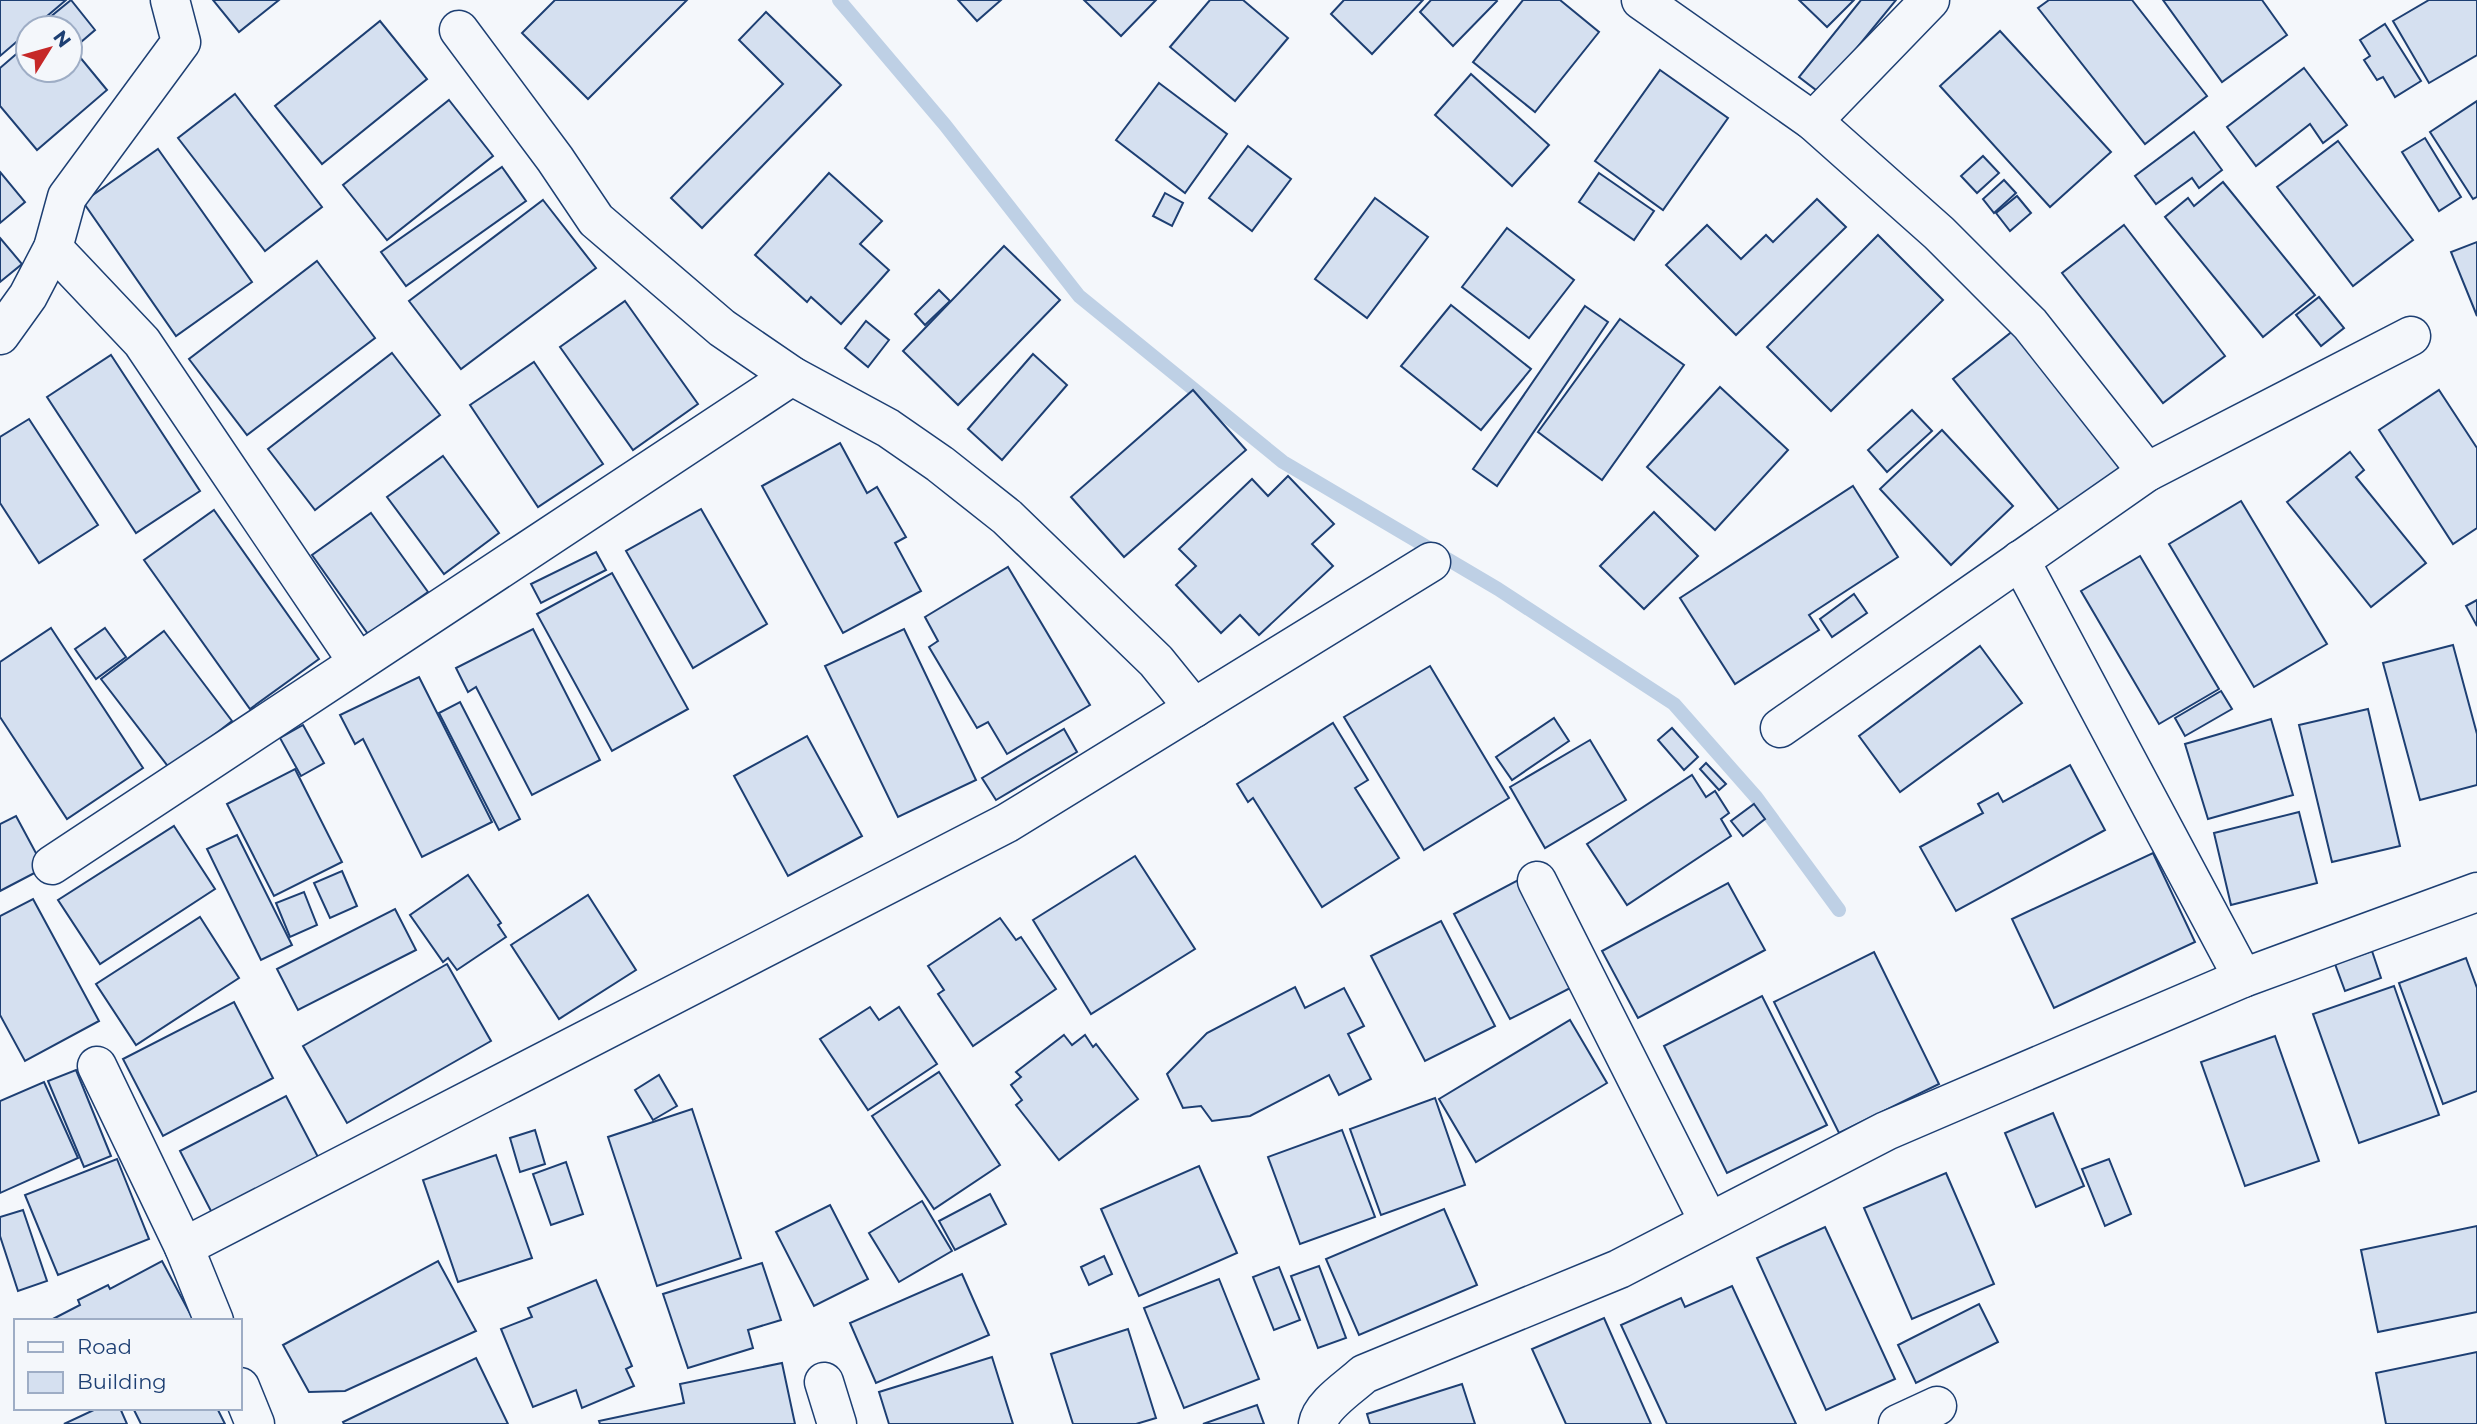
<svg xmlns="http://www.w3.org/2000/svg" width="2477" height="1424" font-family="Montserrat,sans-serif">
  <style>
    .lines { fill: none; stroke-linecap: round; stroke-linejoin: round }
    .stream { stroke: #bed0e5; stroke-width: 14 }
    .building { fill: #d5e0f0; stroke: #1d3f73; stroke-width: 2 }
    .minor-casing { stroke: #1d3f73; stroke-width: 41 }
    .minor { stroke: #f4f7fb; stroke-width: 38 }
  </style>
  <rect width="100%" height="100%" fill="#f4f7fb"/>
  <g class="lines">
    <polyline class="stream" points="839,0 945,125 1079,296 1283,462 1498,589 1674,704 1756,797 1839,910"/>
  </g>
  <g class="building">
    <polygon points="0,0 66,0 33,28 28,28 28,32 0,56"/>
    <polygon points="71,0 95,30 74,48 70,43 70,28 57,28 49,18"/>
    <polygon points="213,0 279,0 239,32"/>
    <polygon points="555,0 687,0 588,99 522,33"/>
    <polygon points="958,0 1001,0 977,21"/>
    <polygon points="1084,0 1156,0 1121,36"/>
    <polygon points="1210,0 1243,0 1288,38 1235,101 1170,47"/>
    <polygon points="1344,0 1423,0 1372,54 1331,14"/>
    <polygon points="1431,0 1496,0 1497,1 1453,46 1420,12"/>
    <polygon points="1523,0 1560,0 1599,32 1535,112 1473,62"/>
    <polygon points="1799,0 1854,0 1827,27"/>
    <polygon points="1861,0 1896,0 1820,93 1799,77"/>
    <polygon points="2049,0 2132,0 2207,96 2145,144 2038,8"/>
    <polygon points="2163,0 2262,0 2287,35 2222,82"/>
    <polygon points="2429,0 2477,0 2477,55 2429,83 2393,21"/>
    <polygon points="766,12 841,85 702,228 671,198 783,84 739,40"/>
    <polygon points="380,21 427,79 322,164 275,106"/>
    <polygon points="2385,24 2421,81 2395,97 2383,77 2377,80 2364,60 2370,56 2360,40"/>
    <polygon points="2000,31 2111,152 2050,207 1940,86"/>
    <polygon points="28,44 28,70 70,70 70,45 107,90 37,150 0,106 0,68"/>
    <polygon points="2304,68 2347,125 2323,143 2310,124 2256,166 2227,127"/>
    <polygon points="1660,70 1728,118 1663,210 1595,161"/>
    <polygon points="1471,74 1549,145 1512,186 1435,115"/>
    <polygon points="1159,83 1227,134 1185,193 1116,140"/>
    <polygon points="235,94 322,207 265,251 178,138"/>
    <polygon points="449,100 493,156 387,240 343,185"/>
    <polygon points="2477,101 2477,197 2473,199 2430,132"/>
    <polygon points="2194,132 2222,170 2199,188 2192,178 2156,204 2135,176"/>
    <polygon points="2425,138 2461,197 2439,211 2402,152"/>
    <polygon points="2338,141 2413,240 2353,286 2277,187"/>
    <polygon points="1248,146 1291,179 1252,231 1209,198"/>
    <polygon points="158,149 252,282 176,336 83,202"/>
    <polygon points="1983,156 1999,173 1977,193 1961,176"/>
    <polygon points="502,167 526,201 406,286 381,252"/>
    <polygon points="0,172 25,202 0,223"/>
    <polygon points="829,173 882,221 860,244 889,270 841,324 811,297 807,302 755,255"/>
    <polygon points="1599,173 1654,211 1634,240 1579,202"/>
    <polygon points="2004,180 2016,193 1994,213 1983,199"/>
    <polygon points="2223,182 2315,295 2263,337 2165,217 2188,198 2194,206"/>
    <polygon points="1165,193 1183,203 1172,226 1153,216"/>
    <polygon points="2017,196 2031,213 2010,231 1996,213"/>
    <polygon points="1375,198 1428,237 1367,318 1315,279"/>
    <polygon points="1817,199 1846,227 1736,335 1666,265 1707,225 1741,259 1766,235 1773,242"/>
    <polygon points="543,200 596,268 461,369 409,301"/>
    <polygon points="2124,225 2225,356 2163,403 2062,273"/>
    <polygon points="1507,228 1574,280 1529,338 1462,287"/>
    <polygon points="1878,235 1943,300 1831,411 1767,347"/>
    <polygon points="0,238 22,264 0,282"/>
    <polygon points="2477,242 2477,316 2451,252"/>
    <polygon points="1004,246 1060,300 958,405 903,351"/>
    <polygon points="317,261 375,338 247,435 189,359"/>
    <polygon points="939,290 950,301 925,325 915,314"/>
    <polygon points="2319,297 2344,328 2321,346 2296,315"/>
    <polygon points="625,301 698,404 633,450 560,347"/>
    <polygon points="1451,305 1531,369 1481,430 1401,366"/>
    <polygon points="1585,306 1608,322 1497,486 1473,469"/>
    <polygon points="1620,319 1684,365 1602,480 1538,432"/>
    <polygon points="866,321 889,340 868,367 845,348"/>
    <polygon points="2014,330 2124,466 2063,515 1953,379"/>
    <polygon points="392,353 440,415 315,510 268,449"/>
    <polygon points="1033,354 1067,385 1002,460 968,429"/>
    <polygon points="111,355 200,491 136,533 47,397"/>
    <polygon points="534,362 603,464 538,507 470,405"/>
    <polygon points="1720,387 1788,450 1715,530 1647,467"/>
    <polygon points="1193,390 1246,450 1124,557 1071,497"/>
    <polygon points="2439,390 2477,448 2477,528 2453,544 2379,430"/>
    <polygon points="1912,410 1932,431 1887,472 1868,450"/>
    <polygon points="29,419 98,525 39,563 0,503 0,437"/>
    <polygon points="1942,430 2013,506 1951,565 1880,489"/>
    <polygon points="840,443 867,493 877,487 906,537 895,543 921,591 843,633 762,486"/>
    <polygon points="2350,452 2364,470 2356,477 2426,563 2371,607 2287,502"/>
    <polygon points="443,456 499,533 444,574 387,497"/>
    <polygon points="1288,476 1334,524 1312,544 1333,566 1259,635 1240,615 1221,633 1176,585 1196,566 1179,549 1252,479 1268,496"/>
    <polygon points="1853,486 1898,557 1809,615 1819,630 1735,684 1680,598"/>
    <polygon points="2241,501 2327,644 2254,687 2169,544"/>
    <polygon points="701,509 767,624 693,668 626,551"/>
    <polygon points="214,510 319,659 250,709 144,560"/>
    <polygon points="1654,512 1698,556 1644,609 1600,566"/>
    <polygon points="371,513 428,592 368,634 312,555"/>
    <polygon points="596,552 606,570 541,603 531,584"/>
    <polygon points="2140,556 2219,689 2159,724 2081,591"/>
    <polygon points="1008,567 1090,705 1007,754 988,722 977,728 929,647 938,641 925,617"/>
    <polygon points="612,573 688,709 612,751 537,614"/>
    <polygon points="1854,594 1867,613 1832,637 1820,619"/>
    <polygon points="2477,600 2477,626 2466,606"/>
    <polygon points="51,628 143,768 67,819 0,717 0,662"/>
    <polygon points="105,628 126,657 96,679 75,649"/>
    <polygon points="533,629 600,760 532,795 476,687 468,692 456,668"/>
    <polygon points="904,629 976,780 898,817 825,666"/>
    <polygon points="164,631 232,721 170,769 101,679"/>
    <polygon points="2453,645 2477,734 2477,785 2420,800 2383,663"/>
    <polygon points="1980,646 2022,703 1900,792 1859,736"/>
    <polygon points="1430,666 1509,798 1424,850 1344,717"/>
    <polygon points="419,677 492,822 422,857 363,739 355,744 340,715"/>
    <polygon points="2221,691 2232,709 2185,736 2175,718"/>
    <polygon points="460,702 520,819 499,830 439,713"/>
    <polygon points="2368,709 2400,846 2332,862 2299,725"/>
    <polygon points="1554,718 1569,741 1512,780 1496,757"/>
    <polygon points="2271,719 2293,795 2208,819 2185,744"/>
    <polygon points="1333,723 1368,780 1355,788 1399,858 1322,907 1253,798 1248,802 1237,784"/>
    <polygon points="303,725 324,763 301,776 280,738"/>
    <polygon points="1672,728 1698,757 1684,770 1658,740"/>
    <polygon points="1064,729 1077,752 996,800 982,778"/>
    <polygon points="807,736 862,836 788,876 734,776"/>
    <polygon points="1590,740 1626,800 1545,848 1510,787"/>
    <polygon points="1706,763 1726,784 1719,790 1700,769"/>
    <polygon points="2070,765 2105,830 1956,911 1920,847 1983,813 1978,804 1998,793 2003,802"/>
    <polygon points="295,769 342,862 274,896 227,804"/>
    <polygon points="1692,775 1706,797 1715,791 1729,813 1721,819 1731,836 1627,905 1587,844"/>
    <polygon points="1754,804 1765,819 1743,836 1731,821"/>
    <polygon points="2299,812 2317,883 2231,905 2214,833"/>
    <polygon points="16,816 44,868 0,891 0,824"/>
    <polygon points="174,826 215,889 100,964 58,900"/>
    <polygon points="237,835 292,945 261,960 207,849"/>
    <polygon points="2153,853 2195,942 2054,1008 2012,919"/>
    <polygon points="1135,856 1195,949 1091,1014 1033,920"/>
    <polygon points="342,871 357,906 330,918 314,883"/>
    <polygon points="468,875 501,923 498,925 506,937 457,970 448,958 443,962 410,915"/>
    <polygon points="1522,878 1578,984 1510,1019 1454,914"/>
    <polygon points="1728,883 1765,950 1638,1018 1602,951"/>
    <polygon points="304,892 317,925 290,937 276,903"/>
    <polygon points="588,895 636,970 559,1019 511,945"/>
    <polygon points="33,899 99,1021 25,1061 0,1015 0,916"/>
    <polygon points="395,909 416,950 298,1010 277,969"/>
    <polygon points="200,917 239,978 136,1045 96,984"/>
    <polygon points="1000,918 1016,940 1021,937 1056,989 973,1046 938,994 944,990 928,966"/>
    <polygon points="1441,921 1495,1026 1425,1061 1371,956"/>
    <polygon points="2372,951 2381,978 2345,991 2335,964"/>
    <polygon points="1874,952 1939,1084 1839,1133 1774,1002"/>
    <polygon points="2466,958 2477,988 2477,1091 2443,1104 2399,983"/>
    <polygon points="447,964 491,1041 347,1123 303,1046"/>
    <polygon points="2394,986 2439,1115 2359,1143 2313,1014"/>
    <polygon points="1295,987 1305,1008 1344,988 1364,1026 1348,1034 1371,1079 1339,1095 1329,1075 1250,1116 1212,1121 1201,1106 1183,1108 1167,1074 1207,1033"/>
    <polygon points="1762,996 1827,1125 1727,1173 1664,1046"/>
    <polygon points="234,1002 273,1078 163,1136 123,1059"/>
    <polygon points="870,1007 879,1020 899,1007 937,1064 868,1110 820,1039"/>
    <polygon points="1570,1020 1607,1083 1476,1162 1439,1099"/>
    <polygon points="1064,1035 1072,1045 1085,1035 1093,1047 1096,1044 1138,1099 1059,1160 1016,1105 1022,1100 1011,1085 1021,1077 1016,1072"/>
    <polygon points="2275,1036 2319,1161 2245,1186 2201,1062"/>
    <polygon points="76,1070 111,1156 84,1167 48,1081"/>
    <polygon points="939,1072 1000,1165 934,1209 872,1116"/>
    <polygon points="659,1075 677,1106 653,1120 635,1090"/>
    <polygon points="44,1082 78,1158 0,1193 0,1101"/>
    <polygon points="286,1096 318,1157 212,1213 180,1151"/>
    <polygon points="1435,1098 1465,1185 1381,1215 1350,1129"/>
    <polygon points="692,1109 741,1258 657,1286 608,1137"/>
    <polygon points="2053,1113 2084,1186 2036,1207 2005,1133"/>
    <polygon points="535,1130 545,1164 520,1172 510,1138"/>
    <polygon points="1342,1130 1375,1217 1300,1244 1268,1157"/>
    <polygon points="496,1155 532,1258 458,1282 423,1180"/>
    <polygon points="117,1159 149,1239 58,1275 25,1195"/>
    <polygon points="2109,1159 2131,1214 2105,1226 2082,1169"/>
    <polygon points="566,1162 583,1214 551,1225 533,1174"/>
    <polygon points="1199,1166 1237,1253 1139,1296 1101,1209"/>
    <polygon points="1946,1173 1994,1284 1912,1319 1864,1208"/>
    <polygon points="990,1194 1006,1224 955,1250 939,1221"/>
    <polygon points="922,1201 952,1251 899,1282 869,1233"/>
    <polygon points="830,1205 868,1279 814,1306 776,1232"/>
    <polygon points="1444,1209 1477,1285 1359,1335 1326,1259"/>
    <polygon points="23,1210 47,1281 18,1291 0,1236 0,1217"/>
    <polygon points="2477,1226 2477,1312 2378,1332 2361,1250"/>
    <polygon points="1825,1227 1895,1379 1826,1410 1757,1258"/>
    <polygon points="1104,1256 1112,1274 1089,1285 1081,1267"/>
    <polygon points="162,1261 194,1321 49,1321 80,1305 78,1300 108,1285 110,1289"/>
    <polygon points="438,1261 476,1331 345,1391 309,1392 283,1345"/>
    <polygon points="762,1263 781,1320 748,1330 753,1348 688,1368 663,1294"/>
    <polygon points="1319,1266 1346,1338 1318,1348 1291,1276"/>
    <polygon points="1279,1267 1300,1320 1274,1330 1253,1277"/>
    <polygon points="962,1274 989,1335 876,1383 850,1323"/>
    <polygon points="1219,1279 1259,1379 1184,1408 1144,1308"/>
    <polygon points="596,1280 632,1366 626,1369 634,1386 582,1408 576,1390 533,1407 501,1329 532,1317 528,1308"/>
    <polygon points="1732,1286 1796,1424 1667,1424 1621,1325 1681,1298 1685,1307"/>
    <polygon points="1979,1304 1998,1342 1916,1383 1898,1345"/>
    <polygon points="1604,1318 1651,1424 1566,1424 1532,1349"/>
    <polygon points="1128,1329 1156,1418 1136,1424 1073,1424 1051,1354"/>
    <polygon points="2477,1352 2477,1424 2386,1424 2376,1373"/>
    <polygon points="992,1357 1013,1424 889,1424 879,1392"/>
    <polygon points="476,1358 508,1424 344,1424 343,1422"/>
    <polygon points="782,1363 795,1424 600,1424 599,1421 684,1403 680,1384"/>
    <polygon points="1462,1384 1475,1424 1370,1424 1367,1414"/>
    <polygon points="1257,1405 1264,1424 1203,1424"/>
    <polygon points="98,1408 120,1408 127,1424 64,1424"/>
    <polygon points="133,1408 217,1408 225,1424 141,1424"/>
  </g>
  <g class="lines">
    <defs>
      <g id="minor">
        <polyline points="1641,0 1813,121 1939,233 2030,324 2147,472"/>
        <polyline points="459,30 555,159 596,220 722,328 792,376 888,428 940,464 1007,517 1156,661 1194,708"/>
        <polyline points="1813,121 1930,0"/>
        <polyline points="53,248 142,342 357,661"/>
        <polyline points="0,335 28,296 53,248 67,197 181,42 170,0"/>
        <polyline points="2020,560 2243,978"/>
        <polyline points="1780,728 2147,472 2411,336"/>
        <polyline points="52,865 792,376"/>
        <polyline points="1537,881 1709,1222"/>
        <polyline points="97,1066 184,1247 214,1321"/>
        <polyline points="184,1247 1007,823 1431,562"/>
        <polyline points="824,1382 837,1424"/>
        <polyline points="240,1387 255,1424"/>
        <path d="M1318 1424C1321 1405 1350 1387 1364 1374L1619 1269 1886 1131 2243 978 2477 892"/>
        <polyline points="1898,1424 1937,1406"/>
      </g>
    </defs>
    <use href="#minor" class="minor-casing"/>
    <use href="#minor" class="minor"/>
  </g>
  <rect x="14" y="1319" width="228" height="91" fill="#f4f7fb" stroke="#9eadc5" stroke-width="2"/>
  <rect x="28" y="1342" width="35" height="10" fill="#f4f7fb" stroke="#9eadc5" stroke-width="2"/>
  <text x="77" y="1354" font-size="21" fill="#1d3f73">Road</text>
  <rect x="28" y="1372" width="35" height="21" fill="#d5e0f0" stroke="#9eadc5" stroke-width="2"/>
  <text x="77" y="1389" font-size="21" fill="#1d3f73">Building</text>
  <g transform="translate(49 49) rotate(53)"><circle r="33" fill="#f4f7fb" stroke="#9eadc5" stroke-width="2"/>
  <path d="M0-5L12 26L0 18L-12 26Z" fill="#c62828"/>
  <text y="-10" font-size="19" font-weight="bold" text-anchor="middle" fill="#1d3f73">N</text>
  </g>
</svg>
